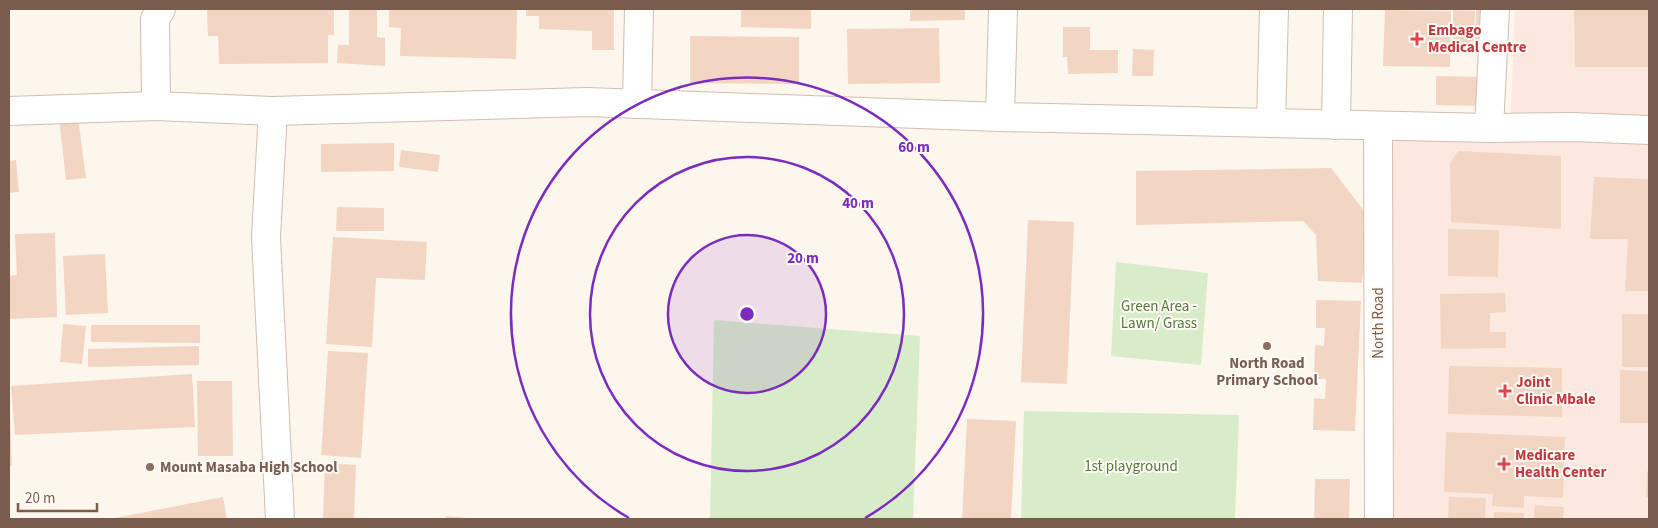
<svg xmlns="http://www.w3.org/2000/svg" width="1658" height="528" font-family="'Source Sans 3',sans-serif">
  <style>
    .commercial { fill: #fde8e0 }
    .green { fill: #d8ecc9 }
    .building { fill: #f3d5c3 }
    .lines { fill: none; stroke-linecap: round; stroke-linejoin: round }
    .minor-casing { stroke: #d1beb0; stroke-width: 30 }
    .minor { stroke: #fff; stroke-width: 28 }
    .ring { fill: none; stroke: #7b2cbf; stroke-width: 2.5 }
    .health-dot { fill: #e0444e; stroke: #fffaf3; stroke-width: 2 }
    .education-dot { fill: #8d6e63; stroke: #fffaf3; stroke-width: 2 }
    .labels { text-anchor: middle; stroke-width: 4; stroke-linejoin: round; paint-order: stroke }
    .health-label { font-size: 15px; font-weight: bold; fill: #be3a42; stroke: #fffaf3; text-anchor: start }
    .park-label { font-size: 15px; fill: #537a41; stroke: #fffaf3 }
    .street-label { font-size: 15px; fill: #7a5c4d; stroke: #fffaf3 }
    .education-label { font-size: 15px; font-weight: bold; fill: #785e54; stroke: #fffaf3 }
    .centre { fill: #7b2cbf; stroke: #fffaf3; stroke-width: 2.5 }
    .ring-label { font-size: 15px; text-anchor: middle; font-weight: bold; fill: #7b2cbf; stroke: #fffaf3; stroke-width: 4; stroke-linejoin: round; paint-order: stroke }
  </style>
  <rect width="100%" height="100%" fill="#fdf6ec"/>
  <polygon class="commercial" points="1515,9 1649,9 1649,519 1380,519 1390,126 1510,131"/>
  <g class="green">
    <polygon points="1116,262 1208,273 1201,365 1111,356"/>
    <polygon points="714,320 920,336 913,519 710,519"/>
    <polygon points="1024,411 1239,415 1235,519 1021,519"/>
  </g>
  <g class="building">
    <polygon points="207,9 334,9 334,35 328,35 328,63 219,64 218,36 208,36"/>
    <polygon points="349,9 377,9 377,37 385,38 385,66 337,63 338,45 349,45"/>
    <polygon points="389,9 517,9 516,59 400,56 401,28 389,27"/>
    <polygon points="526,9 614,9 614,50 592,50 592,31 539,29 539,16 526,16"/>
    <polygon points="741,9 811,9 811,29 741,27"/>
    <polygon points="910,9 965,9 965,20 910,21"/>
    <polygon points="1476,9 1490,9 1490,52 1475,52"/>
    <polygon points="1574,9 1649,9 1649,67 1575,67"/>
    <polygon points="1385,10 1451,11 1450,67 1383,66"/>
    <polygon points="1453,10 1475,11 1474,50 1453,49"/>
    <polygon points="1063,27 1090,27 1090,50 1118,50 1118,73 1068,74 1067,57 1063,57"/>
    <polygon points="939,28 940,83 848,84 847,29"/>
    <polygon points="690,36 799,37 799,84 690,83"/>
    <polygon points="1133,49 1154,50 1153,76 1132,76"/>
    <polygon points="1436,76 1482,77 1481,106 1436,105"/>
    <polygon points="78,117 86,178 66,180 59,119"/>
    <polygon points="394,143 394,171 321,172 321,144"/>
    <polygon points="401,150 440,155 438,172 399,167"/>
    <polygon points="1458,151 1561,156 1561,229 1451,222 1450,163"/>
    <polygon points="16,160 19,192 9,193 9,161"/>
    <polygon points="1331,168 1368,216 1362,283 1318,281 1316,235 1303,221 1136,225 1136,171"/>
    <polygon points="1594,177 1649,179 1649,291 1625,291 1628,239 1590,239"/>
    <polygon points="337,207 384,208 384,231 336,231"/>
    <polygon points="1028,220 1074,222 1067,384 1021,382"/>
    <polygon points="1448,229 1499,230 1498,277 1448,276"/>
    <polygon points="55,233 57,317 9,319 9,276 17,275 15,234"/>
    <polygon points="333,237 427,242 425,280 376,278 372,347 326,344"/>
    <polygon points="105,254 108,313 66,315 63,256"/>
    <polygon points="1505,293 1506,312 1490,313 1490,332 1506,332 1506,348 1441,349 1440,294"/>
    <polygon points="1316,300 1361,301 1355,431 1313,430 1314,398 1325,399 1326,379 1314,379 1315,345 1324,346 1325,328 1316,328"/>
    <rect x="1622" y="314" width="27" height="53"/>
    <polygon points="63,324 86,326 82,364 60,362"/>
    <polygon points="91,325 200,325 200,343 91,342"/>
    <polygon points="199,346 199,365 88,367 88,349"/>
    <polygon points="328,351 368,353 361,458 321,455"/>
    <polygon points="1449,366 1562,368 1562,417 1448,414"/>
    <polygon points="1620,370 1649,371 1649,423 1620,423"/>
    <polygon points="192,374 195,427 15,435 11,386"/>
    <polygon points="197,381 232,381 233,456 198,456"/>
    <polygon points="9,414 10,414 12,466 9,466"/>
    <polygon points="967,419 1016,421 1011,519 962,519"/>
    <polygon points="1446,432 1565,437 1563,498 1524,496 1524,508 1492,506 1493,494 1444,492"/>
    <polygon points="325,463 356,465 354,519 323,518"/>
    <polygon points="1647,471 1649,471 1649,498 1646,497"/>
    <polygon points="1315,479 1350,479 1349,519 1314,519"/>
    <polygon points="223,497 227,519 115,519 115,518"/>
    <polygon points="1449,497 1486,498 1485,519 1448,519"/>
    <polygon points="1535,505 1564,507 1563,519 1534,519"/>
    <polygon points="1494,512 1524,513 1524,519 1494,519"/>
    <polygon points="446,516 468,518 468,519 445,519"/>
  </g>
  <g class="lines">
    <defs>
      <g id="minor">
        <polyline points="637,104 639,9"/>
        <polyline points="156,106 155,19 161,9"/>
        <polyline points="9,111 156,106 273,111 587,102 1000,117 1489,128 1573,127 1649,130"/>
        <polyline points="273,111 266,237 280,519"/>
        <polyline points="1000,117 1003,9"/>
        <polyline points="1271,123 1274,9"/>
        <polyline points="1336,125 1338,9"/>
        <polyline points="1378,126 1379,519"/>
        <polyline points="1489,128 1495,9"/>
      </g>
    </defs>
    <use href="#minor" class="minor-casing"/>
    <use href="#minor" class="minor"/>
  </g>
  <circle cx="747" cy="314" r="79" fill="#7b2cbf" fill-opacity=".12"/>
  <g class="ring">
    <circle cx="747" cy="314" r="79"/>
    <circle cx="747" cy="314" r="157"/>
    <path d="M629 518A236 236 0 1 1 865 518"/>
  </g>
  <g class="health-dot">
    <path d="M1414.5 31.5h5v5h5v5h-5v5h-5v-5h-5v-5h5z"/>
    <path d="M1502.5 383.5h5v5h5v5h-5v5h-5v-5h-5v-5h5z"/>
    <path d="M1501.5 456.5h5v5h5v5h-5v5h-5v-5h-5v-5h5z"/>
  </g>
  <g class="education-dot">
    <circle cx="1267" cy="346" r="5"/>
    <circle cx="150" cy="467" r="5"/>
  </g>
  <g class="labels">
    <g class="health-label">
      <text x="1428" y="35">Embago<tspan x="1428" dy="17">Medical Centre</tspan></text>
      <text x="1516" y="387">Joint<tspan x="1516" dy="17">Clinic Mbale</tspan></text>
      <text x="1515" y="460">Medicare<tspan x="1515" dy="17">Health Center</tspan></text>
    </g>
    <g class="park-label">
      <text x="1159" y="311">Green Area -<tspan x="1159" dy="17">Lawn/ Grass</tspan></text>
      <text x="1131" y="471">1st playground</text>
    </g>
    <g class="street-label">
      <text transform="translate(1378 323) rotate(-90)" y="5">North Road</text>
    </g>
    <g class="education-label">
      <text x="1267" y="368">North Road<tspan x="1267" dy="17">Primary School</tspan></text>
      <text x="160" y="472" text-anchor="start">Mount Masaba High School</text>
    </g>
  </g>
  <circle cx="747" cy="314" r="8" class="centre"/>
  <g class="ring-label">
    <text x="914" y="152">60 m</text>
    <text x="858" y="208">40 m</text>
    <text x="803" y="263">20 m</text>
  </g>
  <rect width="1658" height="528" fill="none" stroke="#7a5c4d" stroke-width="20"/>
  <path d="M18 503v8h79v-8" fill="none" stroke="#7a5c4d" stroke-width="2.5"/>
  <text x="25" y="503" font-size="15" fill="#7a5c4d" stroke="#fffaf3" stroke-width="4" paint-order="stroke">20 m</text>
</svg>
